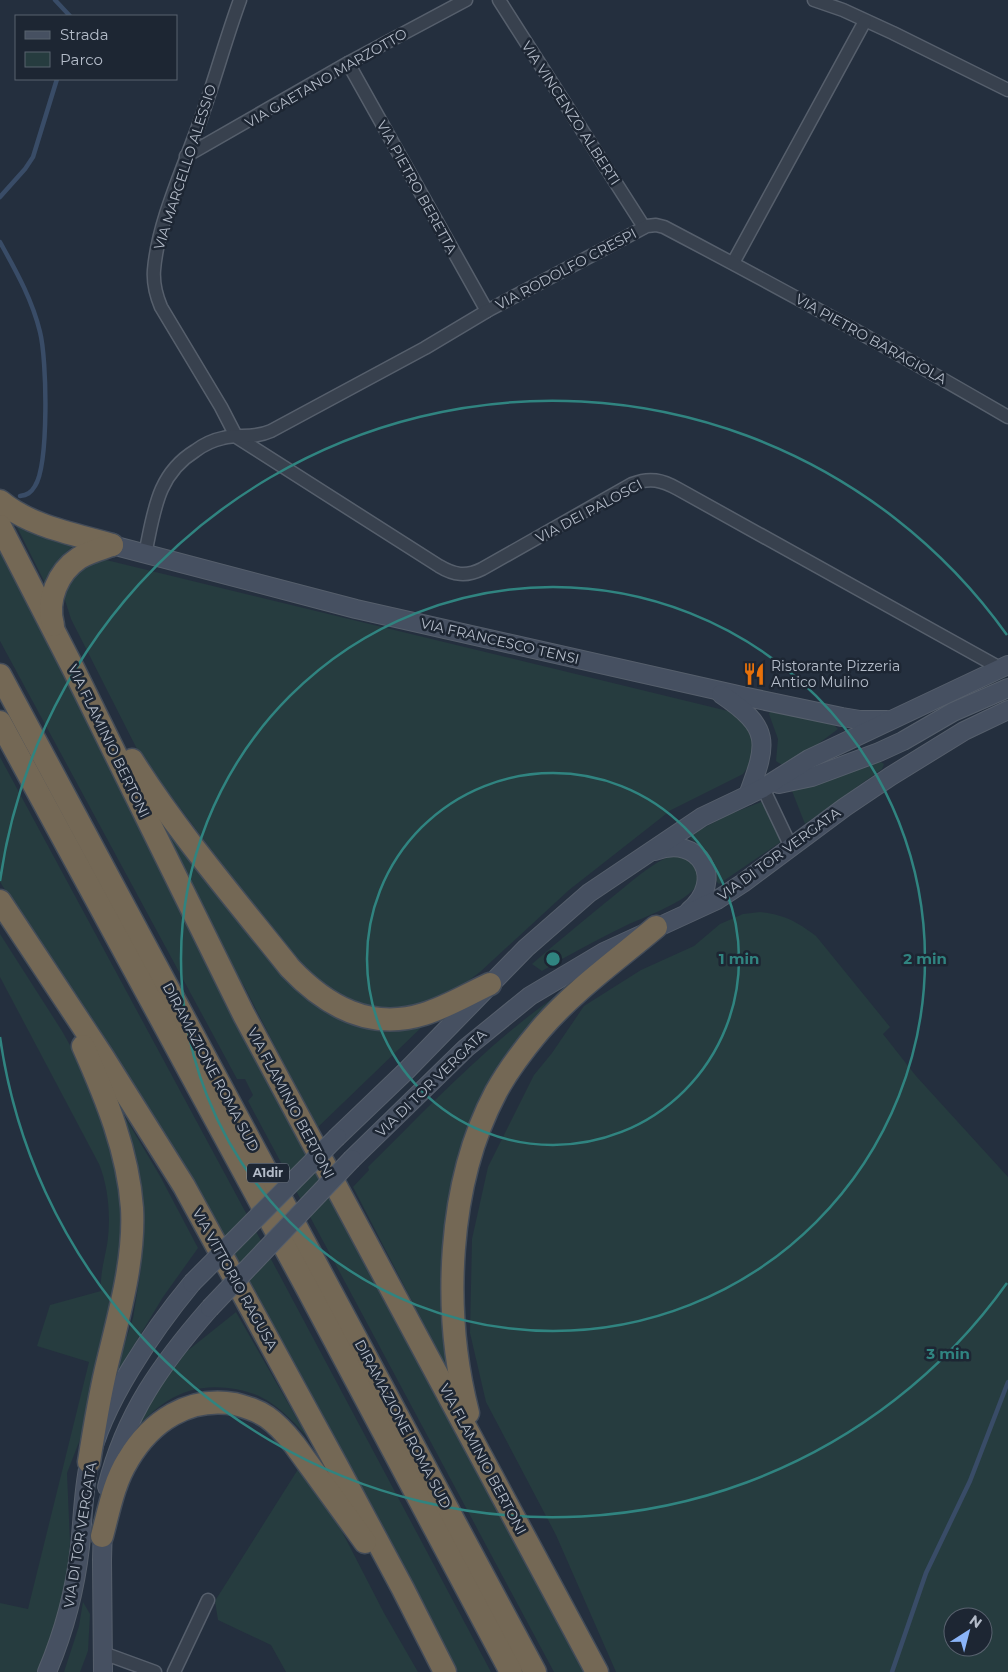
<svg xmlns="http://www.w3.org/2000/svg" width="1008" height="1672" font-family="Montserrat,sans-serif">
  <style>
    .green { fill: #263c3f; fill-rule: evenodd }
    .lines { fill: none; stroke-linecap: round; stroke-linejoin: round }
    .stream { stroke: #394c67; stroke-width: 4.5 }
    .street-casing { stroke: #565f6c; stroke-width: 15 }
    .secondary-casing { stroke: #565f6c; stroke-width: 20 }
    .highway-casing { stroke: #434c59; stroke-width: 25 }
    .street { stroke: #38414e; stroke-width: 12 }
    .secondary { stroke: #465061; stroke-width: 18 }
    .highway { stroke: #746855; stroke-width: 22 }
    .secondary-bridge-casing { stroke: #565f6c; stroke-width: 20; stroke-linecap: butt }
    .secondary-bridge { stroke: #465061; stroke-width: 18 }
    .ring { fill: none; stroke: #308480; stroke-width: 2.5 }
    .labels { text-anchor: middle; stroke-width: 5; stroke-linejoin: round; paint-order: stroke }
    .shield { fill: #1d2633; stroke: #878f9c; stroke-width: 1 }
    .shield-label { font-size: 12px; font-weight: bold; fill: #b4bcc9 }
    .street-label { font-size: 14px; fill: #b4bcc9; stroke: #1d2633 }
    .poi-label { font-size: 14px; fill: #b4bcc9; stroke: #1d2633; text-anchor: start }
    .centre { fill: #308480; stroke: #1d2633; stroke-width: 2.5 }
    .ring-label { font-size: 15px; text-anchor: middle; font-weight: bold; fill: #308480; stroke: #1d2633; stroke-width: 5; stroke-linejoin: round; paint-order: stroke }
  </style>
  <rect width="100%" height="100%" fill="#242f3e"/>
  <g class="green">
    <path d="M11 515 75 545C59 556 54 570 48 589Z"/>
    <polygon points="0,548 585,1672 554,1672 248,1101 253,1095 245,1079 237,1079 0,641"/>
    <polygon points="98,558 732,712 747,722 756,740 752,761 743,774 671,810 569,890 480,972 459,988 448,994 414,1007 390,1009 368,1006 338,996 311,975 239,887 139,753 71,619 64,597 66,580"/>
    <polygon points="770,711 775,711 834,725 838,729 814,747 782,765 776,761 778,739 769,714"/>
    <polygon points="0,757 279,1274 491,1672 458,1672 325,1420 213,1217 108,1047 0,882"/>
    <polygon points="879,761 884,764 882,769 805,824 792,791 849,773"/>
    <path d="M761 802 764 803 782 841 719 884 716 881C714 859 710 851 691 839L690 835 730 814Z"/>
    <polygon points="154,810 309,995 427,1022 317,1128 244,986 233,969"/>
    <path d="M673 855C677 856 684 855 688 858 699 865 702 882 692 891 681 903 643 918 627 925 598 939 570 954 542 971L532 964C561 939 591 914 621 890 637 877 654 862 673 855Z"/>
    <path d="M760 912C785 915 796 921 816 936L890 1027 883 1034 916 1076 1008 1177V1672H616L556 1535 486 1402 470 1333 472 1239 488 1167 534 1075 552 1053 584 1006 641 970 694 946 720 924 743 914ZM953 1617H983V1647H953Z"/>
    <path d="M0 934 62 1031 85 1072 122 1170 121 1279 93 1406 67 1473 70 1542 68 1580 53 1633 39 1672H0V1603L28 1609 89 1362 37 1346 50 1305 101 1291C100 1275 104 1261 107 1245 111 1219 109 1188 99 1164L0 977Z"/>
    <path d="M560 993 561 995 482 1103 448 1371 353 1187 369 1170 368 1167C429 1107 488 1043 560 993Z"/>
    <polygon points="125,1117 160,1176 198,1248 163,1297 113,1380 133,1318 140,1275 143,1233 132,1144"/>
    <path d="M236 1312 308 1438C297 1425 285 1413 271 1403 258 1394 244 1390 228 1388 184 1383 156 1404 129 1437L137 1421 181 1356Z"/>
    <polygon points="302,1463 332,1512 384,1613 418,1672 286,1672 271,1645 218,1620 215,1601"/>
    <polygon points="83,1602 90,1614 88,1651 80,1672 64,1672 79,1626"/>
  </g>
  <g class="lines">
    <g class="stream">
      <polyline points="55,0 70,16"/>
      <polyline points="0,197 25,169 33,157 57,79"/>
      <path d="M0 242C16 271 32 299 40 332 47 359 49 464 35 486 31 493 27 495 20 496"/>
      <polyline points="892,1672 926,1573 970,1481 1008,1382"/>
    </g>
    <defs>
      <g id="street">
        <polyline points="499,0 644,227"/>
        <polyline points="814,0 843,10 893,33 1008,90"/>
        <polyline points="348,63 487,311"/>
        <polyline points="186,156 348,63 466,0"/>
        <polyline points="733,263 865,21"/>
        <path d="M236 436 221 407 161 307C156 295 153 283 154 270 158 222 183 169 199 124 214 83 225 41 240 0"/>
        <path d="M238 438 439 566C454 575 466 577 482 569L632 484C650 477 662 480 678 489L1000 668"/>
        <path d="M145 554C154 514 156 475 195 451 203 445 213 440 223 438 240 434 253 439 271 431L425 348 487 311 647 226 656 225 664 227C780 288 895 351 1008 417"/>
        <polyline points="763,788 791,847"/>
        <polyline points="103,1653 155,1672"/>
        <polyline points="174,1672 208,1600"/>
      </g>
      <g id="secondary">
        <polyline points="112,545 356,609 747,697 842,717 860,720 887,720"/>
        <path d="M721 694C771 728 768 742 748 795"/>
        <polyline points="779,784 812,777 879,752 903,741 953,712 1008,688"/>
        <path d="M655 851C700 834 726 880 689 911"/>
        <polyline points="337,1137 407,1070 526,948 589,893 702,817 763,788 809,759 1008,665"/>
        <polyline points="352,1159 466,1048 530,996 604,952 717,900 743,883 845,807 891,776 964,731 1008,710"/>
        <path d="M107 1487C125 1414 162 1363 210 1308"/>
        <polyline points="103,1523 102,1560 103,1672"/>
        <path d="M47 1672C64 1632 75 1591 80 1547 83 1519 83 1492 89 1464 101 1405 154 1329 192 1283"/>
      </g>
      <g id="highway">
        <path d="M0 501C31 527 75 534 112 545"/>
        <polyline points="0,526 74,670 244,1015 597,1672"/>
        <path d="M53 625C46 600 58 572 79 558 89 552 101 549 112 545"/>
        <polyline points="0,675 535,1672"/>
        <polyline points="0,722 308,1290 511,1672"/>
        <path d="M132 760C179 834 236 900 290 968 326 1006 370 1031 424 1014 447 1007 468 994 490 984"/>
        <polyline points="0,901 103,1057 184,1186 336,1464 403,1589 445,1672"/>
        <path d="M83 1046C106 1098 128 1151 132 1208 135 1261 118 1318 106 1369 99 1399 94 1430 89 1462"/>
        <path d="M468 1413C442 1312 447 1184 496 1092 508 1070 524 1049 540 1030 573 991 617 960 656 927"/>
        <path d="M102 1536C109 1510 114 1482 128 1460 151 1421 189 1396 235 1404 246 1407 257 1410 267 1417 277 1424 286 1434 294 1444L365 1542"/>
      </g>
    </defs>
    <use href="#street" class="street-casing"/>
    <use href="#secondary" class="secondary-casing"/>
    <use href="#highway" class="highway-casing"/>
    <use href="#street" class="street"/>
    <use href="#secondary" class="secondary"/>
    <use href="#highway" class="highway"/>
    <defs>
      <g id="secondary-bridge">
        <polyline points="192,1283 337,1137"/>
        <polyline points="210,1308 352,1159"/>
      </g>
    </defs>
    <use href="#secondary-bridge" class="secondary-bridge-casing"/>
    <use href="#secondary-bridge" class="secondary-bridge"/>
  </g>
  <g class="ring">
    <circle cx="553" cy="959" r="186"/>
    <circle cx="553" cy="959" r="372"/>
    <path d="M1007 1283A558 558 0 0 1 0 1037M0 881A558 558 0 0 1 1007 635"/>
  </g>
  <defs>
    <symbol id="restaurant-bare" viewBox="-9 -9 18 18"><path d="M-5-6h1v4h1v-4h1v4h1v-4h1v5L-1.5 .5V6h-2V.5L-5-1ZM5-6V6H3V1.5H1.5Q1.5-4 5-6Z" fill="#e8710a" stroke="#1d2633" stroke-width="2.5" paint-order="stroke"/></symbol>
  </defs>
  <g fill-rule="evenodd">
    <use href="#restaurant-bare" x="738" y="658" width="32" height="32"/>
  </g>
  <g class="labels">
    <rect class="shield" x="247" y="1163.5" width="42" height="19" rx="4"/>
    <g class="shield-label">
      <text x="268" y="1177">A1dir</text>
    </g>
    <g class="street-label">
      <text transform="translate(326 78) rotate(-30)" y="5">VIA GAETANO MARZOTTO</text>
      <text transform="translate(571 113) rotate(57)" y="5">VIA VINCENZO ALBERTI</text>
      <text transform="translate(185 167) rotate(-72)" y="5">VIA MARCELLO ALESSIO</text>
      <text transform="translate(417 187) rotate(61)" y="5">VIA PIETRO BERETTA</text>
      <text transform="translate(566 269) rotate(-28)" y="5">VIA RODOLFO CRESPI</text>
      <text transform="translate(871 339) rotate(29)" y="5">VIA PIETRO BARAGIOLA</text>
      <text transform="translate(589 511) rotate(-28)" y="5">VIA DEI PALOSCI</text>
      <text transform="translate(500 641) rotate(13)" y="5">VIA FRANCESCO TENSI</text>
      <text transform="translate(109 741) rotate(64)" y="5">VIA FLAMINIO BERTONI</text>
      <text transform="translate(779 854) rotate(-36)" y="5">VIA DI TOR VERGATA</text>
      <text transform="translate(211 1067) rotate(62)" y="5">DIRAMAZIONE ROMA SUD</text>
      <text transform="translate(431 1083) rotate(-44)" y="5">VIA DI TOR VERGATA</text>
      <text transform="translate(291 1103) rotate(62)" y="5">VIA FLAMINIO BERTONI</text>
      <text transform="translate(235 1279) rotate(61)" y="5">VIA VITTORIO RAGUSA</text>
      <text transform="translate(403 1424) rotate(62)" y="5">DIRAMAZIONE ROMA SUD</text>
      <text transform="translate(483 1459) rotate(62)" y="5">VIA FLAMINIO BERTONI</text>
      <text transform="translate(80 1535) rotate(-81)" y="5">VIA DI TOR VERGATA</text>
    </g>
    <g class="poi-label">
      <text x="771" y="671">Ristorante Pizzeria<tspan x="771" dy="16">Antico Mulino</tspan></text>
    </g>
  </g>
  <circle cx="553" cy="959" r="8" class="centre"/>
  <g class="ring-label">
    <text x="739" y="964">1 min</text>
    <text x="925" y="964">2 min</text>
    <text x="948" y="1359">3 min</text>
  </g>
  <rect x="15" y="15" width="162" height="65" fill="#1d2633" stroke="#59626f"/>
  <rect x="25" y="31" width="25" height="8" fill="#465061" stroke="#59626f"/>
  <text x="60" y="40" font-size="15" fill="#b4bcc9">Strada</text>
  <rect x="25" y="52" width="25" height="15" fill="#263c3f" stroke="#59626f"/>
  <text x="60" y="65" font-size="15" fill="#b4bcc9">Parco</text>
  <g transform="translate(968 1632) rotate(36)"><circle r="24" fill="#1d2633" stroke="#59626f"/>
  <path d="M0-4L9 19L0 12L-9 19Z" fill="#8ab4f8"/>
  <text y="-8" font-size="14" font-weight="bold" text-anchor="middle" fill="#b4bcc9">N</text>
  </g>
</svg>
